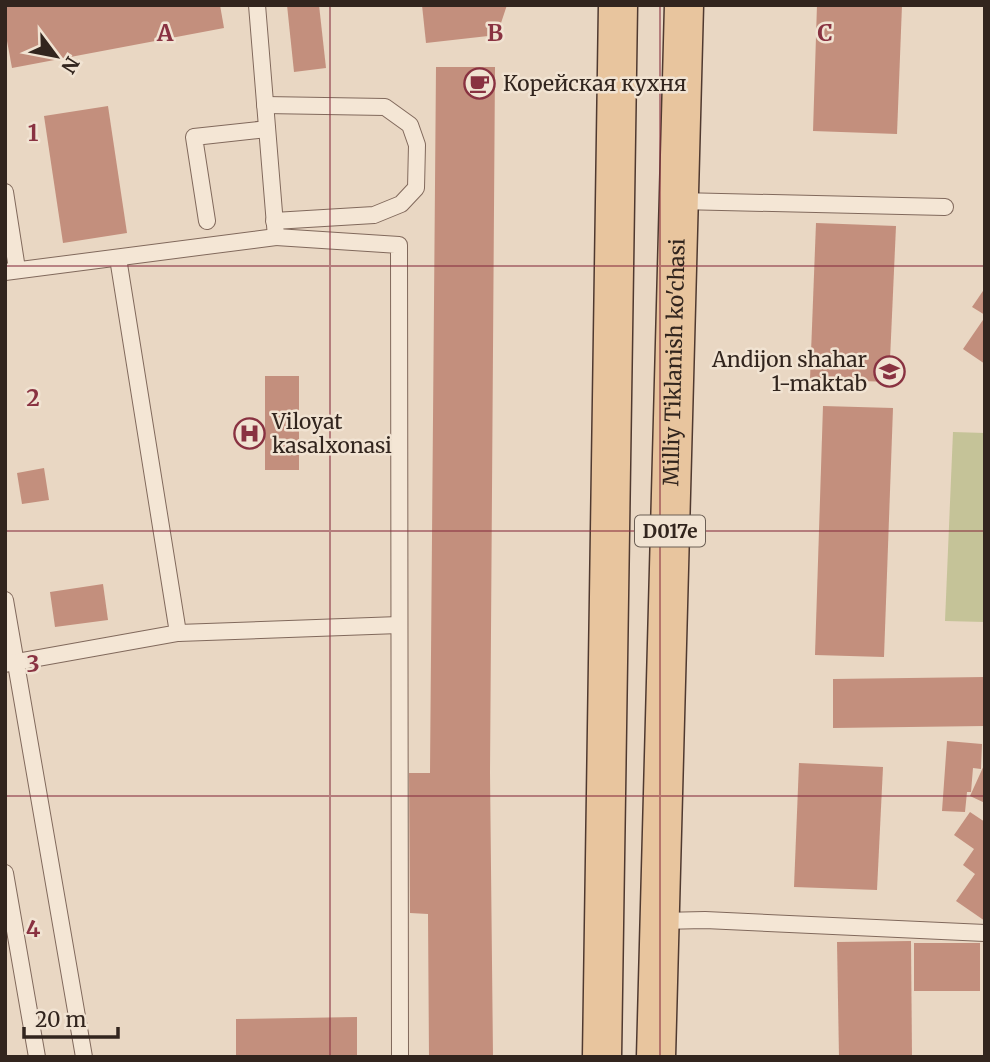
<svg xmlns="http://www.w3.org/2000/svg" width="990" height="1062" font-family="Merriweather,serif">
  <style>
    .green { fill: #c5c398 }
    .building { fill: #c38f7d }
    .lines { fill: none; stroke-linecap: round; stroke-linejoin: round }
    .lane-casing { stroke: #81695c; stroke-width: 18 }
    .primary-casing { stroke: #4f3930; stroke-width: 41 }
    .lane { stroke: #f4e6d5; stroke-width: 16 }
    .primary { stroke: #e8c59e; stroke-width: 38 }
    .grid { fill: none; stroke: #893241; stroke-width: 2; stroke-opacity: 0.55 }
    .labels { text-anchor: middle; stroke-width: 5; stroke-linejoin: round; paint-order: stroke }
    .shield { fill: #f1e3d2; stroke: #6b5e54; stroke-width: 2 }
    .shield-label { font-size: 19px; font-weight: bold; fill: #32251e }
    .poi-label { font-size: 21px; fill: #32251e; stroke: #f1e3d2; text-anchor: start }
    .street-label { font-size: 21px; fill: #32251e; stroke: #f1e3d2 }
    .grid-label { font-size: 23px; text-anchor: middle; font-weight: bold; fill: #893241; stroke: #f1e3d2; stroke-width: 5; stroke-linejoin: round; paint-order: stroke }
  </style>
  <rect width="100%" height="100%" fill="#e9d7c3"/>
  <polygon class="green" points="953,432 985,433 985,622 945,621"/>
  <g class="building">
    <polygon points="220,5 224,28 12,68 5,30 5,6"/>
    <polygon points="287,5 319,5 326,68 294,72"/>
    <polygon points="422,5 507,5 497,35 426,43"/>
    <polygon points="817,5 902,5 897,134 813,131"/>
    <polygon points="436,67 495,67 490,773 493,1057 429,1057 428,914 410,913 409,773 430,773"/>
    <polygon points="108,106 127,233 63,243 44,116"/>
    <polygon points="816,223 896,226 889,382 810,379"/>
    <polygon points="985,288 985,315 972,307"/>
    <polygon points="985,317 985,364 963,349"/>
    <rect x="265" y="376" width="34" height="94"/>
    <polygon points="823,406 893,408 884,657 815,655"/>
    <polygon points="44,468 49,500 22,504 17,473"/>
    <polygon points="103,584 108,620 55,627 50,592"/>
    <polygon points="985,677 985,726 833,728 833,679"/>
    <polygon points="947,741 982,744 981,769 973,768 971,792 967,792 965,812 942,811"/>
    <polygon points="799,763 883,767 877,890 794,887"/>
    <polygon points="985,763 985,803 970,796"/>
    <polygon points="970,812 985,822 985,921 956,901 975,874 963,865 974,849 954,835"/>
    <polygon points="911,941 912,1057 839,1057 837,942"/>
    <rect x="914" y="943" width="66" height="48"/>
    <polygon points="357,1017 357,1057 236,1057 236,1019"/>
  </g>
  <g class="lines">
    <defs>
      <g id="lane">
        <polyline points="265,105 385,107 410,125 417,145 416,188 401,204 374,215 274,221"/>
        <polyline points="5,192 17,269"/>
        <polyline points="679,201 945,207"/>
        <polyline points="207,221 194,137 267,129"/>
        <polyline points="276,237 399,245 400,1057"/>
        <polyline points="5,272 276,237 257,5"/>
        <polyline points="5,600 84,1057"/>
        <polyline points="178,633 399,625"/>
        <polyline points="5,664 178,633 118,258"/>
        <polyline points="5,873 37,1057"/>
        <polyline points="660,921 705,920 985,933"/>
      </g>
      <g id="primary">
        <polyline points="602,1057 618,5"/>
        <path id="s1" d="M656 1057 684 5"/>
      </g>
    </defs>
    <use href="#lane" class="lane-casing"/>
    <use href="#primary" class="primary-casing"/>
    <use href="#lane" class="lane"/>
    <use href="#primary" class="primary"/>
  </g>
  <path class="grid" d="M330 5V1057M660 5V1057M5 266H985M5 531H985M5 796H985"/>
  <defs>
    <symbol id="cafe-ring" viewBox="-11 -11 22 22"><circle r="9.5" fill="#f1e3d2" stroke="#893241" stroke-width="1.5"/><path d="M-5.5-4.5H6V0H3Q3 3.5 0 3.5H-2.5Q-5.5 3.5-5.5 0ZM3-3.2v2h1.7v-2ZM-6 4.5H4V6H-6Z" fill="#893241"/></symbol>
    <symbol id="school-ring" viewBox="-11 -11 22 22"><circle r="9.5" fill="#f1e3d2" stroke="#893241" stroke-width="1.5"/><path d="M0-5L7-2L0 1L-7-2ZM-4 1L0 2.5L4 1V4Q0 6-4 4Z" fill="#893241"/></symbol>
    <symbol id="hospital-ring" viewBox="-11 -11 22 22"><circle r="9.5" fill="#f1e3d2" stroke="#893241" stroke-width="1.5"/><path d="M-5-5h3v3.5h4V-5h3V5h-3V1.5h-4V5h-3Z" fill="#893241"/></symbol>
  </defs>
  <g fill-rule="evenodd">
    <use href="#cafe-ring" x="462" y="66" width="35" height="35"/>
    <use href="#school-ring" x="872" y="354" width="35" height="35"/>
    <use href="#hospital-ring" x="232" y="416" width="35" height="35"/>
  </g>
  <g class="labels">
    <rect class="shield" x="635" y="515.5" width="70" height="31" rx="5"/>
    <g class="shield-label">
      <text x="670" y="538">D017e</text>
    </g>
    <g class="poi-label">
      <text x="503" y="91">Корейская кухня</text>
      <text x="867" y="367" text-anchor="end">Andijon shahar<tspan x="867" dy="24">1-maktab</tspan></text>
      <text x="272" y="429">Viloyat<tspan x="272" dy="24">kasalxonasi</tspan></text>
    </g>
    <g class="street-label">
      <text dy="7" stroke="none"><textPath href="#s1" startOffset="695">Milliy Tiklanish ko'chasi</textPath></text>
    </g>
  </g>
  <g class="grid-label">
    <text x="165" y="41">A</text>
    <text x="495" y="41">B</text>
    <text x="825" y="41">C</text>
    <text x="33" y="141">1</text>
    <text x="33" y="406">2</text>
    <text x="33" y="672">3</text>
    <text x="33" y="937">4</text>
  </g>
  <rect width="990" height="1062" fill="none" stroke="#32251e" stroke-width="14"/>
  <g transform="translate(56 56) rotate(122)" stroke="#f1e3d2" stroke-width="5" paint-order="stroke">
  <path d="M0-5L12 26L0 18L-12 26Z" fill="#32251e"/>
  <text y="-10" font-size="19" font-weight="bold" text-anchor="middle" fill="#32251e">N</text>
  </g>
  <path d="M24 1027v10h94v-10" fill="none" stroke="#32251e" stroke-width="3.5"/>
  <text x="35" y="1027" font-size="21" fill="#32251e" stroke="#f1e3d2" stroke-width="5" paint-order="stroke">20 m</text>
</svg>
